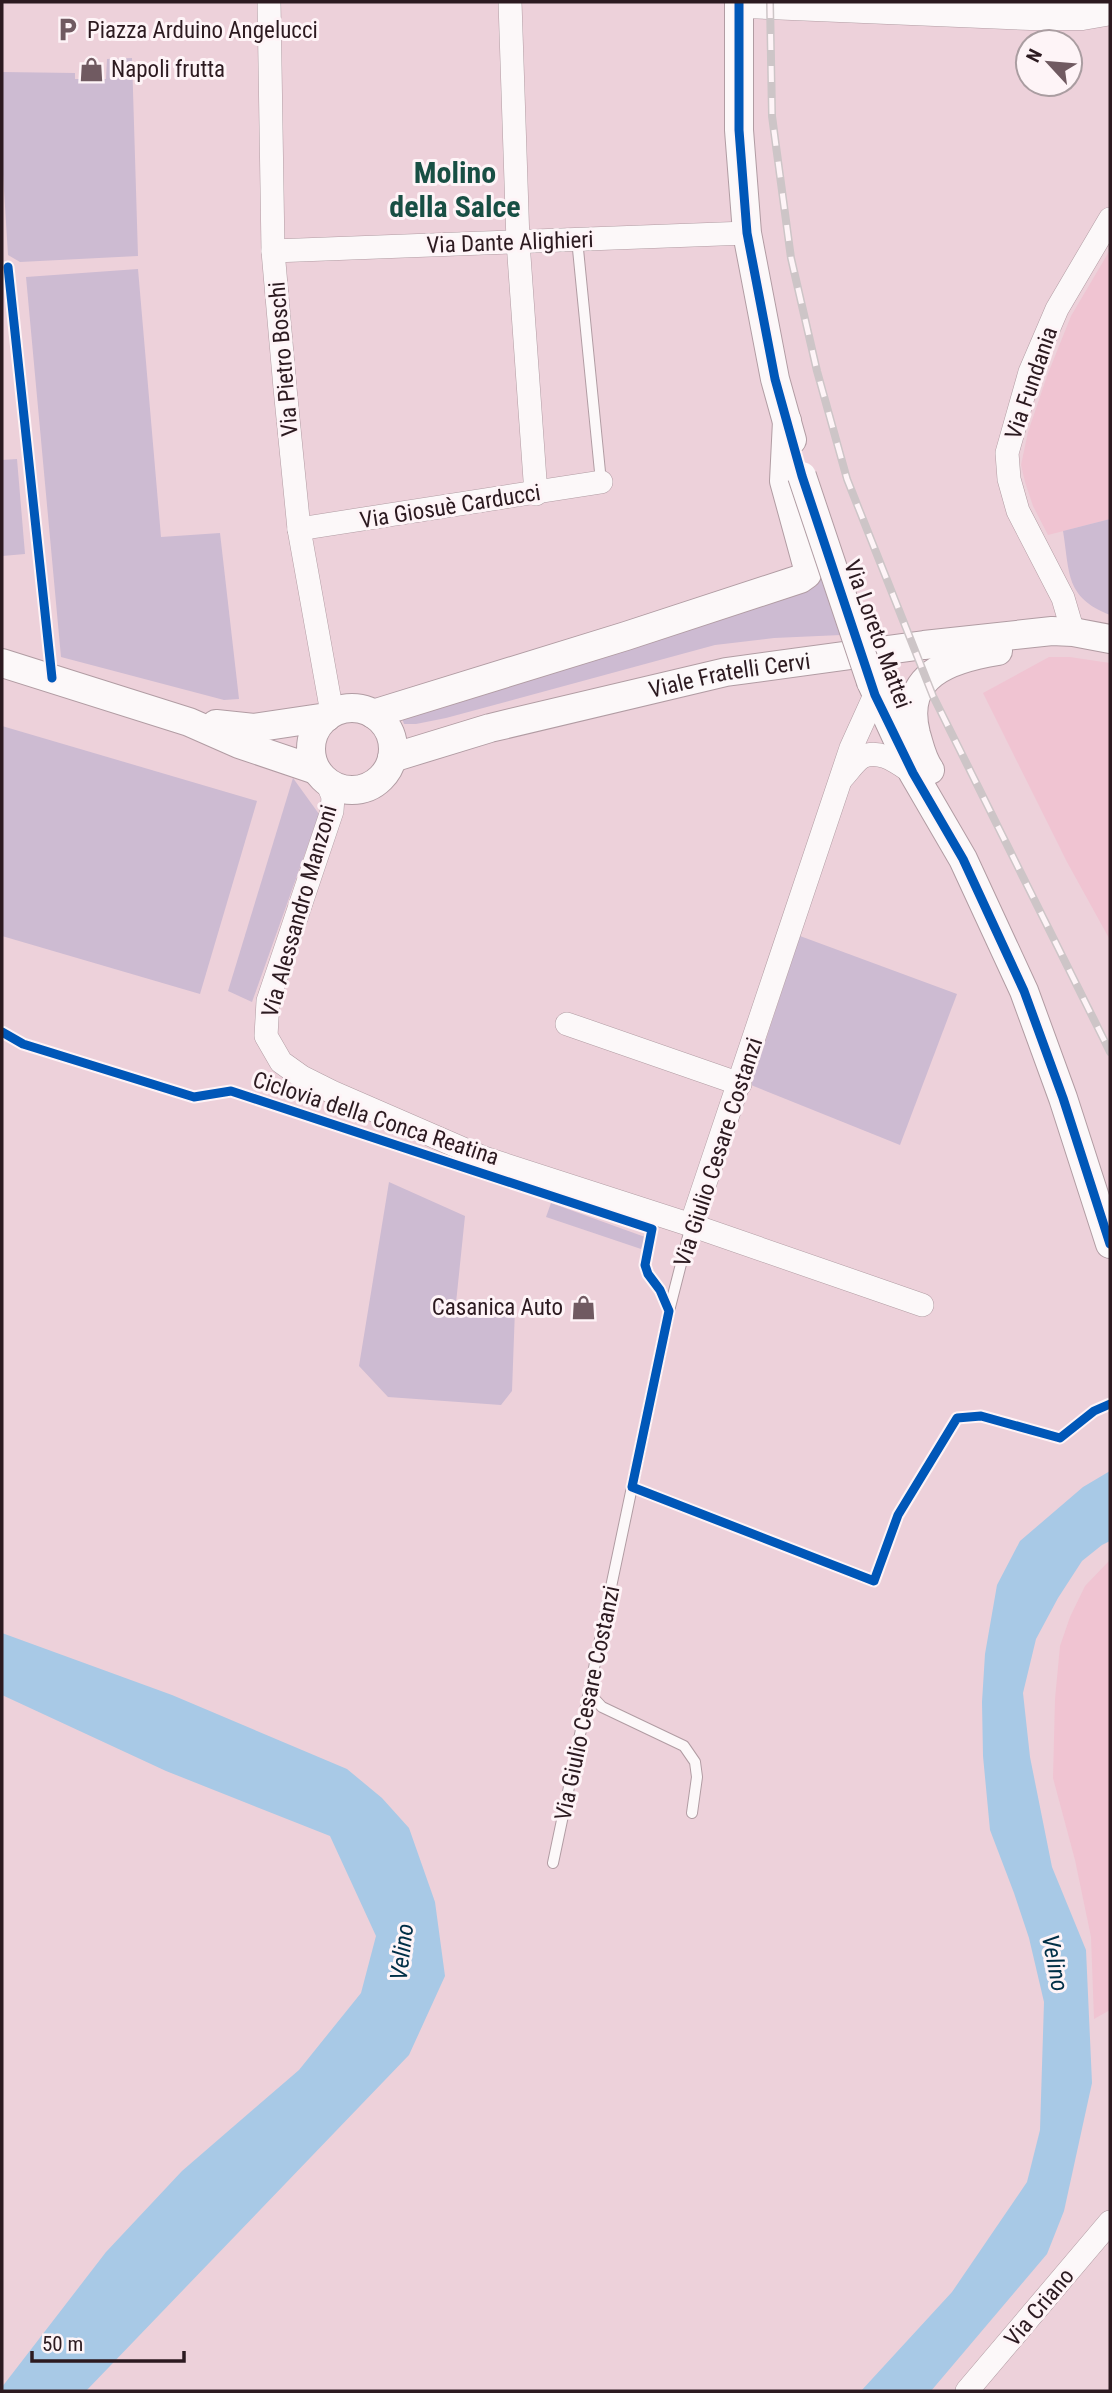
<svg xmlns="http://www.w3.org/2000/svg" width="1112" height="2393" font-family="'Roboto Condensed',sans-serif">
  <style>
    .built { fill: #f0c4d2 }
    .green { fill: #cdbbd2 }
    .water { fill: #a8c9e6 }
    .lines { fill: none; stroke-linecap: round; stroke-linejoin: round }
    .service-casing { stroke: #b19ca3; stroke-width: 12 }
    .minor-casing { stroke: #b19ca3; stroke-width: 24 }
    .tertiary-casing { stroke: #b19ca3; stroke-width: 30 }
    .secondary-casing { stroke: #b19ca3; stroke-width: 33 }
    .service { stroke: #fcf8f9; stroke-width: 10 }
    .minor { stroke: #fcf8f9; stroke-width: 23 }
    .tertiary { stroke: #fcf8f9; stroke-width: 28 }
    .secondary { stroke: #fcf8f9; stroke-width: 32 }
    .rail-casing { stroke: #cdc5c7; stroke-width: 8 }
    .rail { stroke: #fef4f7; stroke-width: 5; stroke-dasharray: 16; stroke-linecap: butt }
    .tertiary-bridge-casing { stroke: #b19ca3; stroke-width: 30; stroke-linecap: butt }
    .tertiary-bridge { stroke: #fcf8f9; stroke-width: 28 }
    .cycleway-casing { stroke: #fef4f7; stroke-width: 13 }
    .cycleway { stroke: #0057b8; stroke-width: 9 }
    .labels { text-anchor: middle; stroke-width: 6; stroke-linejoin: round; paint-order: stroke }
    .poi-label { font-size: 23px; fill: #2c1a20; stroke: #fef4f7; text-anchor: start }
    .street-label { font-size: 23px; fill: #2c1a20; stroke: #fef4f7 }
    .water-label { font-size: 24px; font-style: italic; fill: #002f47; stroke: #fef4f7 }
    .district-label { font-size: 30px; font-weight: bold; fill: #184f44; stroke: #fef4f7 }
  </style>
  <rect width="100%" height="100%" fill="#edd1da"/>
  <g class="built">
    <polygon points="1110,250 1110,519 1048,535 1033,506 1025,482 1021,465 1028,432 1047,376 1071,316"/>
    <polygon points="1049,657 1070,657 1110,663 1110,940 1067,862 983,693"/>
    <polygon points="1110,1560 1110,2010 1094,2019 1091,1937 1075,1860 1053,1778 1055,1699 1060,1646 1070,1617 1085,1586"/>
  </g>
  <g class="green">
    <polygon points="132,58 138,256 20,262 8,255 2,158 2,72 75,73 75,79 106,79 107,59"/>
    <polygon points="138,269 161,537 220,533 239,699 224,700 61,657 26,277"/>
    <polygon points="17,459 25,554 2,556 2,460"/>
    <path d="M1110 519V615C1065 597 1070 574 1063 531Z"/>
    <polygon points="823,578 841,635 774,638 715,645 446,718 416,724 404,724 402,718"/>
    <polygon points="2,726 257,801 200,994 2,936"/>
    <polygon points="293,778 319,814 252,1002 228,991"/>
    <polygon points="800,936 957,994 900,1145 751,1085"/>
    <polygon points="389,1182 465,1216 456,1303 515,1309 512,1391 501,1405 388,1397 359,1366"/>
    <polygon points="551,1203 645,1237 641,1249 546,1217"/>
  </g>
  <g class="water">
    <polygon points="1110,1471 1110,1541 1102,1545 1082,1561 1058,1598 1036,1639 1023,1693 1030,1757 1052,1867 1086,1950 1092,2083 1064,2211 1047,2254 931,2391 861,2391 952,2292 1027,2182 1040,2130 1044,2002 1029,1938 1014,1893 990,1830 983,1756 982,1702 985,1654 997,1585 1020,1541 1083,1487"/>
    <polygon points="2,1633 172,1695 347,1769 382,1798 409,1828 435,1902 445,1976 409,2055 86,2391 2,2391 2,2387 106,2252 182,2171 299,2070 361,1993 376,1936 330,1836 166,1771 2,1695"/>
  </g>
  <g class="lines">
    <defs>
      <g id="service">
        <polyline points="577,239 601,482"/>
        <polyline points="589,1693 602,1707 684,1746 695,1762 697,1777 692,1813"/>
        <polyline points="553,1863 669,1311 691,1225"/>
      </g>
      <g id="minor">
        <polyline points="269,2 273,251 285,388 299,529 332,713"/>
        <polyline points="510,2 518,242 536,494"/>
        <polyline points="273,251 747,233"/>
        <polyline points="299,529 601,482"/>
        <polyline points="1073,632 1063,598 1018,511 1009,479 1007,453 1030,372 1057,309 1110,219"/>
        <path d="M842 778C848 772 855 761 862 757 880 748 899 764 913 773"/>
        <polyline points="328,784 333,797 332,811 268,1001 266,1036 281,1062 302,1077 332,1092 484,1158 691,1225 922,1305"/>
        <polyline points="567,1024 740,1084"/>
        <polyline points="691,1225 851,748 875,695"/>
        <polyline points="967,2391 1110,2222"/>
      </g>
      <g id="tertiary">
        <polyline points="739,2 739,130 747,233 775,379 792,440"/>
        <polyline points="2,663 189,722 239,744 316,770"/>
        <polyline points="871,682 913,773 963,859 1024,991 1063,1098 1110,1244"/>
        <circle cx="352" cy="749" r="41"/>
        <polyline points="373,714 626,636 800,579 807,574 807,565 784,481 787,421"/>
        <polyline points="216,724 254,728 327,717"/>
        <path id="s1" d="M392 758 490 728 726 672 924 645 1052 631 1073 632 1110 639"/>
        <path d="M930 770C922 759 920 747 916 734 901 675 949 659 998 651"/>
      </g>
      <polyline id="secondary" points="745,2 1031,14 1082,14 1110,9"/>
    </defs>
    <use href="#service" class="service-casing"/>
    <use href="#minor" class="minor-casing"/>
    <use href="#tertiary" class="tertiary-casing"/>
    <use href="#secondary" class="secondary-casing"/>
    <use href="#service" class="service"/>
    <use href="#minor" class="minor"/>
    <use href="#tertiary" class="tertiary"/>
    <use href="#secondary" class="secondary"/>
    <defs>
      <polyline id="rail" points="770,2 772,116 791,258 817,371 847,479 933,696 1110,1052"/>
    </defs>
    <use href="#rail" class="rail-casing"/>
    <use href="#rail" class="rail"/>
    <defs>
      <polyline id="tertiary-bridge" points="802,476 871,682"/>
    </defs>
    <use href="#tertiary-bridge" class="tertiary-bridge-casing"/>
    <use href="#tertiary-bridge" class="tertiary-bridge"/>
    <defs>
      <g id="cycleway">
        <polyline points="739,2 739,130 747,233 775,379 802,476 875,695 913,773 963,859 1024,991 1063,1098 1110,1244"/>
        <polyline points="8,267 52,678"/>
        <polyline points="2,1032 23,1044 194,1097 231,1091 652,1229 645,1265 648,1274 660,1290 669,1311 632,1487 874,1581 898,1515 957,1418 981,1416 1060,1438 1094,1411 1110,1404"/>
      </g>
    </defs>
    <use href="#cycleway" class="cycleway-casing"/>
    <use href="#cycleway" class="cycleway"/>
  </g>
  <defs>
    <symbol id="parking-bare" viewBox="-9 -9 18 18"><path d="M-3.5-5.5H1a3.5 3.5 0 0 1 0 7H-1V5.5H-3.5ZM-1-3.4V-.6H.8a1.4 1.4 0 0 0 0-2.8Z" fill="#705a61" stroke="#fef4f7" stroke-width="2.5" paint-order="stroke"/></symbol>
    <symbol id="shop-bare" viewBox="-9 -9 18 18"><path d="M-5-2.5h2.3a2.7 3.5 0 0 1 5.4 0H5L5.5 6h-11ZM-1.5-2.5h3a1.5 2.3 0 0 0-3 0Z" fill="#705a61" stroke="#fef4f7" stroke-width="2.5" paint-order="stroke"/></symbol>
  </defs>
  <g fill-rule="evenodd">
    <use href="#parking-bare" x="50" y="12" width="35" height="35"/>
    <use href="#shop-bare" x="74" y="52" width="35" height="35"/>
    <use href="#shop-bare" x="566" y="1290" width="35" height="35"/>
  </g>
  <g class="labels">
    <g class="poi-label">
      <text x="87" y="38">Piazza Arduino Angelucci</text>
      <text x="111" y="77">Napoli frutta</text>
      <text x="563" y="1315" text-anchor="end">Casanica Auto</text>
    </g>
    <g class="street-label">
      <text transform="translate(510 242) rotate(-2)" y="8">Via Dante Alighieri</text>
      <text transform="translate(283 359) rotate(-95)" y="8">Via Pietro Boschi</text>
      <text transform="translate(1031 383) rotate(-71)" y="8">Via Fundania</text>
      <text transform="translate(450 506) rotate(-9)" y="8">Via Giosuè Carducci</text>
      <text transform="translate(878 634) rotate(70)" y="8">Via Loreto Mattei</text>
      <text dy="8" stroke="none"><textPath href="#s1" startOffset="348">Viale Fratelli Cervi</textPath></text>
      <text transform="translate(299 911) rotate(-74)" y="8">Via Alessandro Manzoni</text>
      <text transform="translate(376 1118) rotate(18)" y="8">Ciclovia della Conca Reatina</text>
      <text transform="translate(718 1152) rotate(-72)" y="8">Via Giulio Cesare Costanzi</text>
      <text transform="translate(587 1703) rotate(-78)" y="8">Via Giulio Cesare Costanzi</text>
      <text transform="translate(1039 2307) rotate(-50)" y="8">Via Criano</text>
    </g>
    <g class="water-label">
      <text transform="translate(402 1952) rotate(-83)" y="8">Velino</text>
      <text transform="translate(1055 1963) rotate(79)" y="8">Velino</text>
    </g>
    <g class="district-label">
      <text x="455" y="183">Molino<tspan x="455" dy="34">della Salce</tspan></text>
    </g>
  </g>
  <rect width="1112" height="2393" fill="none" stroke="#2c1a20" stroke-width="7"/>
  <g transform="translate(1049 63) rotate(296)"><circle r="33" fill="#fef4f7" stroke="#aa9da1" stroke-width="2"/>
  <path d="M0-5L12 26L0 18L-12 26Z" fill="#705a61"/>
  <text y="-10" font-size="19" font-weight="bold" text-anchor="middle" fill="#2c1a20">N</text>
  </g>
  <path d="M32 2351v10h152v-10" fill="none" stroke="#2c1a20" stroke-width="3.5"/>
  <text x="42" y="2351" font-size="21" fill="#2c1a20" stroke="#fef4f7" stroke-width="5" paint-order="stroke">50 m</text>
</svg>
